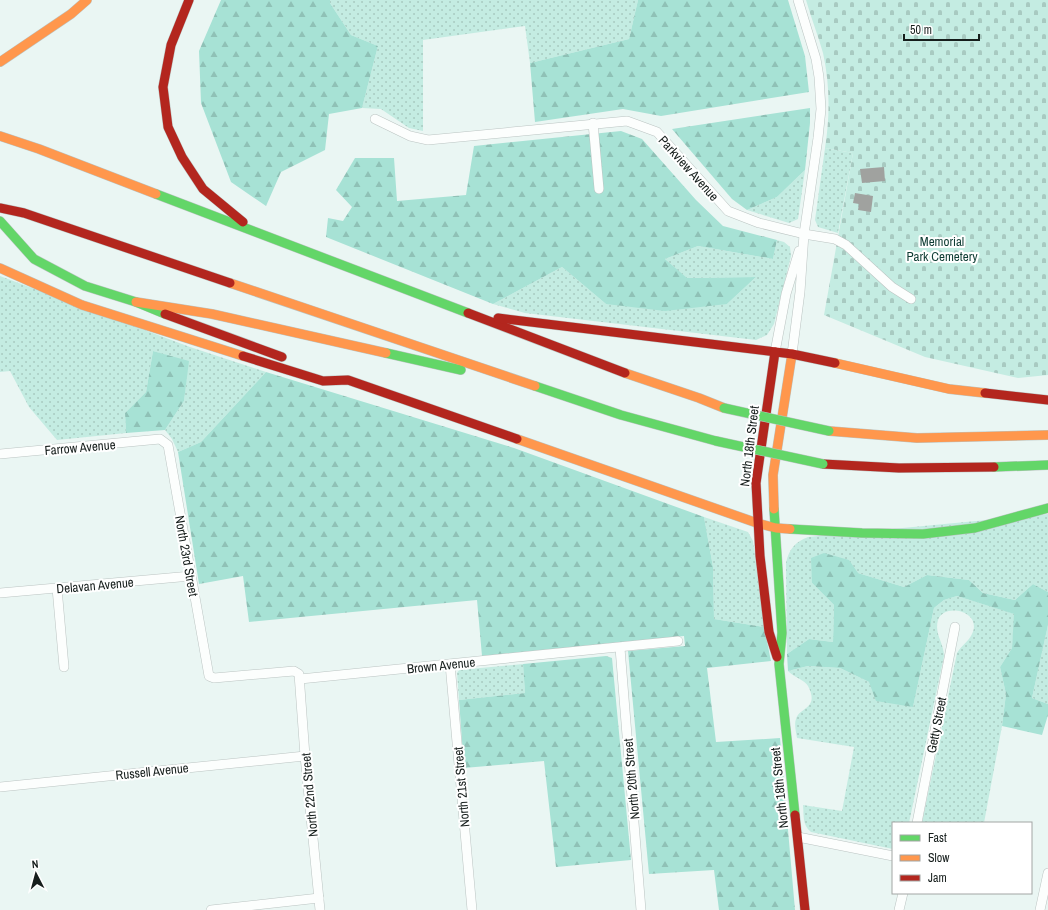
<svg xmlns="http://www.w3.org/2000/svg" width="1048" height="910" font-family="'Archivo Narrow',sans-serif">
  <style>
    .grass { fill: url(#grass-dots) }
    .forest { fill: url(#forest-firs) }
    .cemetery { fill: url(#cemetery-stones) }
    .building { fill: #a0a29f }
    .lines { fill: none; stroke-linecap: round; stroke-linejoin: round }
    .street-casing { stroke: #bbc4c2; stroke-width: 10 }
    .fast-casing { stroke: #bbc4c2; stroke-width: 10 }
    .slow-casing { stroke: #bbc4c2; stroke-width: 10 }
    .jam-casing { stroke: #bbc4c2; stroke-width: 10 }
    .street { stroke: #fcfefd; stroke-width: 9 }
    .fast { stroke: #63d668; stroke-width: 9 }
    .slow { stroke: #ff974d; stroke-width: 9 }
    .jam { stroke: #b3261e; stroke-width: 9 }
    .fast-bridge-casing { stroke: #bbc4c2; stroke-width: 10; stroke-linecap: butt }
    .fast-bridge { stroke: #63d668; stroke-width: 9 }
    .labels { text-anchor: middle; stroke-width: 4; stroke-linejoin: round; paint-order: stroke }
    .street-label { font-size: 13px; fill: #161e1c; stroke: #fff }
    .park-label { font-size: 13px; fill: #0f3d34; stroke: #fff }
  </style>
  <defs>
    <pattern id="grass-dots" width="8" height="8" patternUnits="userSpaceOnUse"><rect width="8" height="8" fill="#c4ece2"/><path d="M2 2h.1M6 6h.1" fill="none" stroke="#a8cac1" stroke-width="1.8" stroke-linecap="round"/></pattern>
    <pattern id="forest-firs" width="22" height="20" patternUnits="userSpaceOnUse"><rect width="22" height="20" fill="#a7e2d5"/><path d="M5 1l3.5 6h-7zM16 11l3.5 6h-7z" fill="#8fc1b6"/></pattern>
    <pattern id="cemetery-stones" width="16" height="16" patternUnits="userSpaceOnUse"><rect width="16" height="16" fill="#c4ece2"/><path d="M2 7V4a2 2 0 0 1 4 0v3zM10 15v-3a2 2 0 0 1 4 0v3z" fill="#a8cac1"/></pattern>
  </defs>
  <rect width="100%" height="100%" fill="#eaf6f3"/>
  <g class="grass">
    <polygon points="330,0 638,0 629,39 530,63 525,26 423,40 423,131 409,128 381,109 362,108 378,46 351,35 330,3"/>
    <polygon points="825,148 853,153 838,233 818,227 815,220"/>
    <polygon points="805,170 798,219 789,223 747,210 777,197"/>
    <polygon points="777,240 784,242 790,247 791,256 774,324 767,335 756,340 525,313 493,304 562,267 606,304 727,304 756,277 686,278 665,259 698,246 773,259"/>
    <polygon points="0,276 190,347 266,372 201,442 178,452 172,439 165,430 184,401 188,362 153,351 146,392 125,413 126,433 57,440 29,407 10,371 0,372"/>
    <path d="M1048 514V592L1033 584 1015 600 983 593 969 580 927 575 904 587 858 573 812 583 834 605 833 642 809 639 787 654 786 563C789 549 795 542 808 537Z"/>
    <polygon points="704,517 748,532 753,541 764,627 714,619 713,567"/>
    <path d="M957 596 1015 614 1012 648 1000 667 1006 694 1002 726 984 823H922L957 653C961 646 969 641 972 634 983 611 944 602 938 620 934 634 944 643 944 656L909 823H893V849L811 832C802 825 804 815 803 805L842 811 854 747 797 738C796 732 794 724 796 719 799 707 820 709 808 686 805 680 793 677 788 671L808 666 840 668 869 682 913 707 934 608 944 600Z"/>
    <polygon points="1048,625 1048,704 1032,698"/>
    <polygon points="523,664 525,693 459,700 457,673 459,670"/>
  </g>
  <g class="forest">
    <polygon points="221,0 330,0 330,3 351,35 378,46 362,108 329,114 325,150 281,172 266,206 231,182 201,103 199,51"/>
    <polygon points="638,0 788,0 805,56 809,92 661,116 623,109 535,122 530,63 629,39"/>
    <polygon points="810,108 810,123 805,170 777,197 747,210 732,199 672,129"/>
    <polygon points="621,131 642,139 696,200 723,226 777,240 773,259 698,246 665,259 687,278 756,277 727,304 665,311 606,304 562,267 493,304 326,237 328,218 343,221 352,207 336,190 355,158 394,158 397,201 466,195 474,146"/>
    <polygon points="153,351 189,361 184,401 165,430 126,433 125,413 146,392"/>
    <polygon points="266,372 514,448 704,517 713,567 714,619 764,627 771,661 707,668 716,742 780,738 795,910 719,910 714,870 649,874 628,651 685,646 684,636 482,656 477,600 249,622 243,576 199,584 178,452 201,442"/>
    <polygon points="824,553 849,560 858,573 904,587 927,575 969,580 983,593 1015,600 1033,584 1048,592 1048,625 1032,698 1048,704 1048,715 1042,735 1002,726 1006,694 1000,667 1012,648 1014,614 957,596 944,600 934,608 913,707 876,701 869,682 840,668 808,666 788,671 787,654 809,639 833,642 834,605 812,583 811,558"/>
    <polygon points="606,656 612,658 631,860 556,867 544,761 464,768 459,700 525,693 523,664"/>
  </g>
  <path class="cemetery" d="M806 0H1048V375L1018 378 925 357 824 315 853 153 825 148C830 117 830 84 823 53 818 35 811 18 806 0Z"/>
  <g class="building">
    <polygon points="884,167 885,181 862,183 860,169"/>
    <polygon points="855,193 873,196 871,212 858,210 859,204 853,203"/>
  </g>
  <g class="lines">
    <defs>
      <g id="street">
        <polyline points="375,119 410,136 428,140 627,121 657,132 728,211 759,223 804,234 835,239 846,245 892,287 911,299"/>
        <polyline points="593,123 599,189"/>
        <polyline points="775,352 786,294 799,251"/>
        <polyline points="792,354 800,292 804,234 818,138 821,109 819,77 816,59 798,0"/>
        <polyline points="0,454 160,439 168,445 209,676 214,678 294,671 299,674 305,756 320,910"/>
        <polyline points="57,588 64,667"/>
        <polyline points="0,593 191,576"/>
        <polyline points="620,648 641,910"/>
        <polyline points="450,664 472,910"/>
        <polyline points="300,679 678,641"/>
        <polyline points="0,787 305,756"/>
        <polyline points="917,823 955,627"/>
        <polyline points="798,837 893,856"/>
        <polyline points="211,910 319,898"/>
        <polyline points="899,910 903,893"/>
        <polyline points="1040,910 1048,873"/>
      </g>
      <g id="fast">
        <polyline points="156,194 468,313"/>
        <polyline points="0,221 34,259 85,286 136,302 165,314"/>
        <polyline points="386,353 461,370"/>
        <polyline points="535,386 621,415 716,441"/>
        <polyline points="994,467 1048,465"/>
        <polyline points="774,509 782,633 779,664 795,815"/>
        <polyline points="790,529 862,533 923,534 975,528 1048,508"/>
      </g>
      <g id="slow">
        <polyline points="0,62 71,14 87,0"/>
        <polyline points="0,136 39,149 156,194"/>
        <polyline points="0,268 82,305 243,356"/>
        <polyline points="230,283 535,386"/>
        <polyline points="136,302 212,314 386,353"/>
        <polyline points="835,363 949,389 985,393"/>
        <polyline points="625,373 699,398 724,408"/>
        <polyline points="829,431 917,438 1048,435"/>
        <polyline points="517,439 757,523 776,528 790,529"/>
        <polyline points="774,509 773,475 792,354"/>
      </g>
      <g id="jam">
        <polyline points="189,0 171,45 163,87 168,127 182,157 203,189 243,222"/>
        <polyline points="0,208 24,213 230,283"/>
        <polyline points="468,313 625,373"/>
        <polyline points="165,314 282,357"/>
        <polyline points="498,318 792,354 835,363"/>
        <polyline points="775,352 756,483 760,556 769,632 777,657"/>
        <polyline points="243,356 323,381 348,380 517,439"/>
        <polyline points="985,393 1048,400"/>
        <polyline points="823,464 899,468 994,467"/>
        <polyline points="795,815 805,910"/>
      </g>
    </defs>
    <use href="#street" class="street-casing"/>
    <use href="#fast" class="fast-casing"/>
    <use href="#slow" class="slow-casing"/>
    <use href="#jam" class="jam-casing"/>
    <use href="#street" class="street"/>
    <use href="#fast" class="fast"/>
    <use href="#slow" class="slow"/>
    <use href="#jam" class="jam"/>
    <defs>
      <g id="fast-bridge">
        <polyline points="724,408 829,431"/>
        <polyline points="716,441 823,464"/>
      </g>
    </defs>
    <use href="#fast-bridge" class="fast-bridge-casing"/>
    <use href="#fast-bridge" class="fast-bridge"/>
  </g>
  <g class="labels">
    <g class="street-label">
      <text transform="translate(689 168) rotate(48)" y="5">Parkview Avenue</text>
      <text transform="translate(749 446) rotate(-83)" y="5">North 18th Street</text>
      <text transform="translate(80 447) rotate(-5)" y="5">Farrow Avenue</text>
      <text transform="translate(187 556) rotate(80)" y="5">North 23rd Street</text>
      <text transform="translate(95 585) rotate(-5)" y="5">Delavan Avenue</text>
      <text transform="translate(441 665) rotate(-6)" y="5">Brown Avenue</text>
      <text transform="translate(936 725) rotate(-79)" y="5">Getty Street</text>
      <text transform="translate(152 771) rotate(-6)" y="5">Russell Avenue</text>
      <text transform="translate(631 779) rotate(-95)" y="5">North 20th Street</text>
      <text transform="translate(461 787) rotate(-95)" y="5">North 21st Street</text>
      <text transform="translate(779 788) rotate(-96)" y="5">North 18th Street</text>
      <text transform="translate(309 795) rotate(-95)" y="5">North 22nd Street</text>
    </g>
    <g class="park-label">
      <text x="942" y="246">Memorial<tspan x="942" dy="15">Park Cemetery</tspan></text>
    </g>
  </g>
  <rect x="892" y="822" width="140" height="72" fill="#ffffff" stroke="#a2a5a4"/>
  <rect x="900" y="835" width="20" height="6" fill="#63d668" stroke="#a2a5a4"/>
  <text x="928" y="842" font-size="12" fill="#161e1c">Fast</text>
  <rect x="900" y="855" width="20" height="6" fill="#ff974d" stroke="#a2a5a4"/>
  <text x="928" y="862" font-size="12" fill="#161e1c">Slow</text>
  <rect x="900" y="875" width="20" height="6" fill="#b3261e" stroke="#a2a5a4"/>
  <text x="928" y="882" font-size="12" fill="#161e1c">Jam</text>
  <g transform="translate(36 874) rotate(354)" stroke="#ffffff" stroke-width="3" paint-order="stroke">
  <path d="M0-3L7 15L0 10L-7 15Z" fill="#161e1c"/>
  <text y="-6" font-size="11" font-weight="bold" text-anchor="middle" fill="#161e1c">N</text>
  </g>
  <path d="M904 34v6h75v-6" fill="none" stroke="#161e1c" stroke-width="2"/>
  <text x="910" y="34" font-size="12" fill="#161e1c" stroke="#ffffff" stroke-width="3" paint-order="stroke">50 m</text>
</svg>
